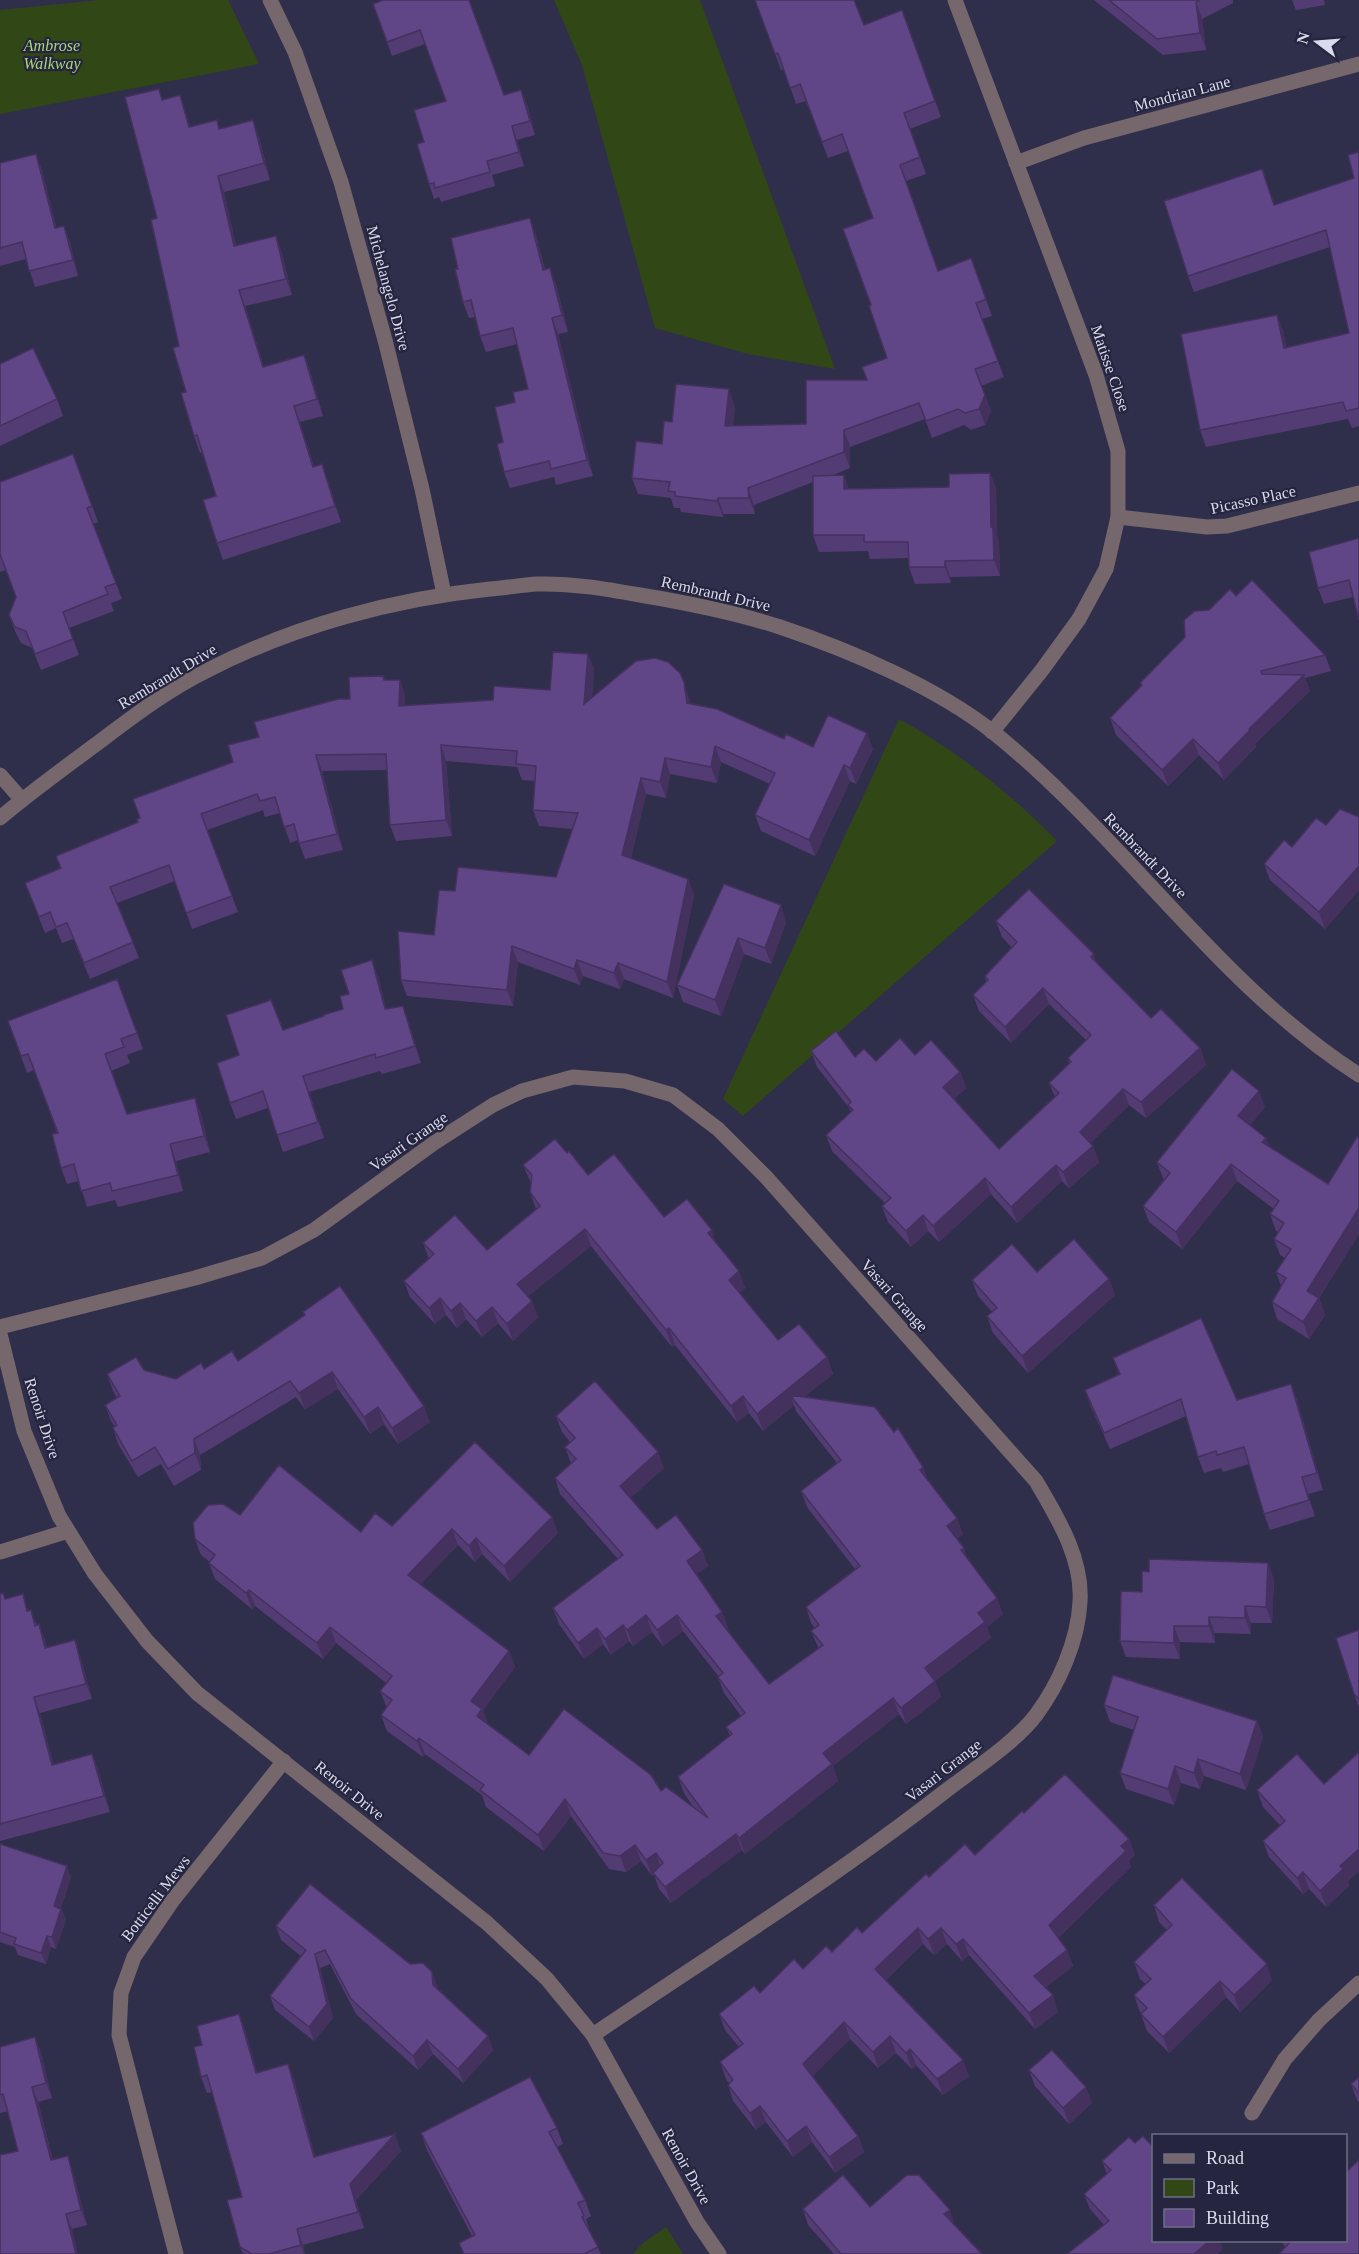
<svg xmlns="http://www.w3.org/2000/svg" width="1359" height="2254" font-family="Georgia,serif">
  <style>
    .green { fill: #324716 }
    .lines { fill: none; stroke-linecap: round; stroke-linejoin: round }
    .minor { stroke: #76676d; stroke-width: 15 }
    .wall { fill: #533c74 }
    .shaded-wall { fill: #44315e }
    .building { fill: #614687; stroke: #44315e; stroke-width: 1.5 }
    .labels { text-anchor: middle; stroke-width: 4.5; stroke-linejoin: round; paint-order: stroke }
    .park-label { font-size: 16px; font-style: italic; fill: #a9d674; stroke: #262540 }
    .street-label { font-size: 16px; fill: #dadaec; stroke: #262540 }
  </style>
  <rect width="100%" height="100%" fill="#302f4b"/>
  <g class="green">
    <polygon points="100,0 228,0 259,64 0,114 0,10"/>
    <polygon points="554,0 700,0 835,369 748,354 655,328 582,65"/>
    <path d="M899 719C957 751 1010 793 1057 841L743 1116 723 1099Z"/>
    <polygon points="666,2227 683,2254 633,2254 643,2243"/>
  </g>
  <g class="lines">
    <g class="minor">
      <polyline points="270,0 295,52 341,182 385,340 422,489 444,594"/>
      <polyline points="955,0 1096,375 1118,451 1118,517 1106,569 1079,619 1042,670 992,732"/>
      <polyline points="1016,163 1084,138 1359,64"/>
      <polyline points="1118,517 1207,527 1227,526 1359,493"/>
      <polyline points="0,775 22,800"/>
      <path d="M0 818C31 792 63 769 95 745 131 718 167 690 208 670 294 626 393 599 490 589 505 588 521 585 537 584 572 583 606 589 640 595 688 603 734 612 780 627 849 650 936 687 993 732 1124 837 1217 984 1359 1075"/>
      <path d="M0 1327 195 1278 262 1258 314 1230 434 1143 493 1105 522 1091 573 1077 625 1081 673 1095 718 1129 766 1177 1036 1481C1057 1517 1083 1558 1080 1602 1078 1641 1059 1684 1036 1715 1015 1743 971 1771 943 1793 831 1880 710 1956 593 2035"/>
      <polyline points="0,1334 24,1431 59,1516 95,1574 147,1641 197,1693 487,1923 547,1979 593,2035 697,2222 719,2254"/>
      <polyline points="0,1552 68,1531"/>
      <polyline points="1252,2113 1285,2059 1319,2020 1359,1983"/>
      <polyline points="176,2254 119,2035 121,1993 134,1957 173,1900 284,1761"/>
    </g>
  </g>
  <g class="wall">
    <polygon points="383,0 504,95 527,104 535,135 517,140 524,166 492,175 495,186 441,202 439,197 434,199 429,184 424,142 446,101 425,44 392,56 373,4"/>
    <polygon points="755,0 864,25 935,101 941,117 910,129 926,174 906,181 938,271 971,258 992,316 982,319 1004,377 981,386 991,411 985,425 971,430 964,425 932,438 925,419 850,447 850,468 831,476 849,489 949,487 990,473 996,489 997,535 999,543 1000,576 950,577 951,583 915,584 909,567 909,558 870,559 868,551 819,552 813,535 813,482 754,505 755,514 724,514 723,517 681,512 680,508 674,508 671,498 638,494 632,478 662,444 672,422 735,406 733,426 806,424 867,380 887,358 871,305 873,218 848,151 828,158 806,101 796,104 784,69 781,70"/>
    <polygon points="1094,0 1233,0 1233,3 1202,19 1206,50 1163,55"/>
    <polygon points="1292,0 1324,0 1325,5 1296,10"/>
    <polygon points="180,95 190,127 220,129 259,137 270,180 224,192 236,246 282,253 292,295 245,306 264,367 304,355 310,371 323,416 300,422 314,467 328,481 341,522 223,560 217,543 216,496 202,452 200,453 194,436 157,218 163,100"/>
    <polygon points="1359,152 1359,426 1352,428 1348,419 1206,447 1200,430 1277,315 1283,331 1286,348 1349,333 1330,247 1194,292 1188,276 1274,205 1354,178"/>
    <polygon points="0,163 42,170 56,228 70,242 78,276 35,287 26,259 0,266"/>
    <polygon points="536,235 545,269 556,284 568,332 558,334 593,476 556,485 554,477 510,488 504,472 503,442 515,402 528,389 517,344 486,352 480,336 475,317 469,318 463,302 458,269"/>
    <polygon points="0,364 57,399 63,416 0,446"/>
    <polygon points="73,454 98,522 93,524 122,599 111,603 114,611 69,628 79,655 41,670 32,648 21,643 15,631 9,615 16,597 6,570 0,572 0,482"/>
    <polygon points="1359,538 1353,597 1324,604 1318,588"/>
    <polygon points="1236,596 1325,655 1331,671 1305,678 1310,691 1255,744 1256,747 1224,780 1199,755 1168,786 1116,735 1110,718 1141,687 1140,683 1185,637 1209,610"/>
    <polygon points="588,654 594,670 592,698 689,698 690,704 784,739 813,747 873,749 856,784 850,781 815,856 761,831 755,815 770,784 721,762 717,783 670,774 666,798 646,794 631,858 688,879 694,895 673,998 624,979 620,989 583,976 580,985 518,962 513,1006 407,996 401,980 434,935 455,891 556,877 573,829 539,826 533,810 535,781 522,780 517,767 446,761 452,836 396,841 390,825 387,770 322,771 343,850 305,859 298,840 290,843 280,813 265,817 263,810 207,830 238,912 192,929 175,881 117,903 139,958 90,979 73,939 62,943 56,928 45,933 25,883 60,869 56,856 138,822 140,818 233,762 259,737 350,699 383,676 385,680 400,680 405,696 405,706 493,700 550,690"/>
    <polygon points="1359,817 1359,890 1325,929 1270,880 1264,864 1326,825"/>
    <polygon points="724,884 786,922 771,964 744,954 721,1016 683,1002 677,985"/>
    <polygon points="996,921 1097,963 1151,1018 1200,1048 1206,1065 1146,1118 1129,1105 1090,1143 1093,1146 1099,1162 1069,1188 1062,1181 1017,1223 991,1194 939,1242 928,1231 911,1247 888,1222 882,1206 885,1203 832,1151 826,1135 851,1112 850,1109 817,1067 811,1051 876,1061 915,1055 960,1072 966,1088 954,1099 999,1149 1055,1097 1049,1083 1069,1063 1068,1058 1086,1040 1049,1004 1011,1043 979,1011 973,995 986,982 985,976 1012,948 1002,937"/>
    <polygon points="378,977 386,1009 409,1023 421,1063 382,1074 380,1071 309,1092 324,1138 283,1152 268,1108 236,1119 230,1103 239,1055 324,1016 343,1009 349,994"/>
    <polygon points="117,979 143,1049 127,1055 130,1063 111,1071 127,1114 195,1098 201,1114 210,1152 176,1161 183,1191 118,1207 115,1200 87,1207 79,1181 67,1184 61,1168 57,1133 34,1070 27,1073 8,1021"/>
    <polygon points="1265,1107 1250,1125 1266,1138 1269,1147 1328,1184 1359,1138 1359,1234 1319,1298 1325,1315 1309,1339 1277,1319 1272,1302 1281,1286 1276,1272 1285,1258 1280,1255 1274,1239 1278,1232 1276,1231 1270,1214 1274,1209 1237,1181 1182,1249 1149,1222 1143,1206 1164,1180 1163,1178 1157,1162"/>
    <polygon points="567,1153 588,1175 664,1217 716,1242 745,1288 739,1293 778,1340 827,1357 833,1374 804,1397 928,1481 963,1534 957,1539 964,1548 967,1559 1003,1614 987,1627 991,1638 935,1681 941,1697 906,1724 899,1714 833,1766 838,1781 745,1854 742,1850 671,1903 659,1889 654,1875 652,1876 641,1861 626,1872 609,1869 571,1816 544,1851 486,1807 482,1795 425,1754 423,1757 387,1731 381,1715 387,1708 380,1691 386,1683 336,1643 323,1659 255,1606 252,1609 215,1579 209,1563 210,1562 201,1555 195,1539 240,1515 361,1532 392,1526 558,1533 510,1582 482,1554 475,1562 458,1545 420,1584 509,1651 515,1667 483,1710 488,1724 529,1755 661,1791 694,1808 684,1793 678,1777 730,1736 726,1727 741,1716 724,1693 718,1677 719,1677 683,1631 663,1646 652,1632 633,1646 629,1641 611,1655 603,1644 584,1659 559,1624 553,1608 618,1559 560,1494 555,1478 571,1463 565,1447 570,1442 562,1432 556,1416 664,1468 630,1498 657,1529 702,1550 708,1566 697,1574 722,1612 728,1628 726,1629 769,1684 819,1649 811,1631 815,1628 811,1623 806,1607 855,1569 807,1507 801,1491 837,1463 796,1411 794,1405 763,1431 749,1413 737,1422 675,1345 672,1347 591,1246 528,1296 538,1317 513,1341 498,1323 482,1337 466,1319 457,1328 446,1315 435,1324 410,1297 404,1281 429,1259 423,1243 487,1250 536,1209 530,1192 531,1183 523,1165"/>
    <polygon points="1109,1279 1115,1295 1028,1373 993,1333 987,1316 992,1312 978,1296 972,1280"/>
    <polygon points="303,1312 430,1422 398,1444 384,1424 370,1434 338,1389 305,1409 296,1397 200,1455 201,1470 174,1486 161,1464 138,1477 118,1444 113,1428 115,1427 111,1421 105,1405 117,1398 113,1391 107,1374 144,1370 176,1379 204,1369 238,1361 304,1315"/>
    <polygon points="1113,1358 1237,1400 1291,1384 1297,1400 1323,1490 1308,1494 1315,1516 1270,1530 1264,1514 1249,1464 1223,1472 1221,1468 1204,1473 1198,1457 1186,1416 1110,1449 1091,1407 1085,1390 1119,1375"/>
    <polygon points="1274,1579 1272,1623 1251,1623 1251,1634 1215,1633 1215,1643 1180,1642 1180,1659 1126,1657 1120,1641 1142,1592"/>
    <polygon points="0,1594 5,1599 29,1610 45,1640 47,1648 80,1656 92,1699 40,1713 53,1764 92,1754 98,1770 110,1812 0,1841"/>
    <polygon points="1359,1630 1359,1707 1354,1694"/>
    <polygon points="1104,1705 1257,1721 1263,1737 1246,1790 1204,1776 1200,1789 1181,1783 1174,1805 1126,1789 1120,1773 1134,1730 1110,1722"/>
    <polygon points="1359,1752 1359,1871 1348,1881 1349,1886 1326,1907 1309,1889 1303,1894 1269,1857 1263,1841 1280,1825 1263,1807 1257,1790 1324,1784"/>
    <polygon points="1024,1813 1129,1839 1135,1855 1129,1860 1131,1867 1058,1938 1067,1950 1073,1966 1045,1988 1058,2012 1035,2029 969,1955 962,1961 947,1944 934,1955 923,1944 886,1980 969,2076 943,2095 916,2065 912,2069 896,2053 878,2068 850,2039 812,2076 858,2136 864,2152 835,2173 812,2142 793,2157 766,2122 756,2130 733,2101 728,2085 729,2083 726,2079 720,2062 739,2047 725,2030 719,2014 760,1993 832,1952 862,1933 929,1877 975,1855"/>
    <polygon points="0,1844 71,1877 61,1908 66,1920 56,1949 51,1947 46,1964 18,1955 15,1947 0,1942"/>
    <polygon points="1154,1905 1272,1980 1240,2012 1226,1997 1169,2053 1147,2031 1141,2014 1142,2013 1140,2012 1134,1995 1146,1984 1140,1979 1134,1962 1167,1930 1159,1922"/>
    <polygon points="276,1926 410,1964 432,1972 437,1986 438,1989 488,2036 493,2050 463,2083 433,2054 418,2070 356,2014 330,1964 320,1968 333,2018 314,2041 275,2010 270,1996 301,1956 281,1940"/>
    <polygon points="239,2014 245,2030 257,2073 294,2080 315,2156 401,2151 356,2200 364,2228 303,2245 305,2254 243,2254 240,2247 242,2197 212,2092 207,2093 201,2077 202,2045"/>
    <polygon points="35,2037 41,2053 52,2098 38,2102 53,2160 73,2172 87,2225 72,2229 18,2151 8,2111 0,2113 0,2047"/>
    <polygon points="1029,2070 1092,2103 1069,2124 1035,2086"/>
    <polygon points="1359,2077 1359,2102 1357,2100 1351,2084"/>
    <polygon points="557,2128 563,2144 557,2147 585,2200 591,2216 586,2219 590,2232 601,2254 463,2254 459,2243 472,2236 427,2150 421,2133"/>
    <polygon points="1129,2137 1154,2241 1223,2249 1217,2254 1067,2254 1104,2225 1090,2209 1084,2194 1107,2174 1102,2161"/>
    <polygon points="870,2207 955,2226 982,2254 834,2254 808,2225 803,2209"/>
    <polygon points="1282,2241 1346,2241 1285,2247"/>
  </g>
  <g class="shaded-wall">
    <polygon points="1196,2 1202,19 1206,50 1200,33"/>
    <polygon points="521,90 527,104 535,135 530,121"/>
    <polygon points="180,95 186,112 195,144 189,127"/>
    <polygon points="253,120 259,137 270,180 264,163"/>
    <polygon points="512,126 517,140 524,166 519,152"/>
    <polygon points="36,154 42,170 61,245 55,228"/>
    <polygon points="218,176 224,192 240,262 234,246"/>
    <polygon points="530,218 536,235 549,286 543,270"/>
    <polygon points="64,226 70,242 78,276 73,260"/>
    <polygon points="276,236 282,253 292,295 286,279"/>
    <polygon points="550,268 556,284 568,332 562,315"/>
    <polygon points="239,290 245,306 269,383 263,367"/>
    <polygon points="1277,315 1283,331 1290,365 1284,348"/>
    <polygon points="552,318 558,334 593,476 587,460"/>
    <polygon points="304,355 310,371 323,416 317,399"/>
    <polygon points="729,389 735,406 731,442 725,426"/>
    <polygon points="985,395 991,411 985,425 979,409"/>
    <polygon points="294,406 300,422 319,483 313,467"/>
    <polygon points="844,430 850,447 850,468 844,452"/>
    <polygon points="322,464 328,481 341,522 335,506"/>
    <polygon points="990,473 996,489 997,535 999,543 1000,576 994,560 991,527"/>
    <polygon points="844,475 850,492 844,489"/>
    <polygon points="748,488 754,505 755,514 749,498"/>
    <polygon points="718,498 724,514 723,517 717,501"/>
    <polygon points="945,561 950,577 951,583 945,567"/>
    <polygon points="588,654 594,670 590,720 584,704"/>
    <polygon points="1304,675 1310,691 1255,744 1256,747 1224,780 1218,763 1249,729"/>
    <polygon points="400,680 405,696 405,722 399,706"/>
    <polygon points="684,682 689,698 693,719 687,703"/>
    <polygon points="867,733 873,749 856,784 850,768"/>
    <polygon points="1193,739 1199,755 1168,786 1162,770"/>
    <polygon points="441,745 446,761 452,836 446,820"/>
    <polygon points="715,746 721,762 717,783 711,767"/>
    <polygon points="316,755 322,771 343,850 337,834"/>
    <polygon points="665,758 670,774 666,798 660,782"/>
    <polygon points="844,765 850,781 815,856 809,840"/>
    <polygon points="641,778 646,794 628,871 622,855"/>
    <polygon points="1359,866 1359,890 1325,929 1319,912"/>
    <polygon points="688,879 694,895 673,998 667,982"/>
    <polygon points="781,905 786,922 771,964 765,948"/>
    <polygon points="738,938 744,954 721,1016 715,1000"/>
    <polygon points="512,946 518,962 513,1006 507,990"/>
    <polygon points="1094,954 1099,970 1091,957"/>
    <polygon points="372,960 378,977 391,1026 385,1009"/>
    <polygon points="577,960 583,976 580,985 574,969"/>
    <polygon points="618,963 624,979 620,989 614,973"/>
    <polygon points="1043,988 1049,1004 1011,1043 1005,1027"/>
    <polygon points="403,1006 409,1023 421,1063 415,1046"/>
    <polygon points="1200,1048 1206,1065 1146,1118 1141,1102"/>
    <polygon points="960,1072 966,1088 949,1103 943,1087"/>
    <polygon points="1123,1089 1129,1105 1086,1148 1080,1132"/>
    <polygon points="1259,1091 1265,1107 1244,1132 1238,1116"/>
    <polygon points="195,1098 201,1114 210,1152 204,1136"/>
    <polygon points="1266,1138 1272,1154 1262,1142"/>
    <polygon points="170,1144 176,1161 183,1191 178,1175"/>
    <polygon points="1093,1146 1099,1162 1069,1188 1063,1172"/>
    <polygon points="1231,1164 1237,1181 1182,1249 1176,1232"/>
    <polygon points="1056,1165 1062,1181 1017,1223 1011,1207"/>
    <polygon points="985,1178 991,1194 939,1242 933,1226"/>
    <polygon points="1359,1208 1359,1234 1313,1307 1307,1291"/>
    <polygon points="923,1215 928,1231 911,1247 906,1231"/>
    <polygon points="585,1229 591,1246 523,1300 517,1284"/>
    <polygon points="712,1230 717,1247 708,1233"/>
    <polygon points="739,1271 745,1288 735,1296 729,1280"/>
    <polygon points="1109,1279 1115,1295 1028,1373 1022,1356"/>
    <polygon points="440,1298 446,1315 435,1324 429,1308"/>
    <polygon points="1319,1298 1325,1315 1309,1339 1303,1322"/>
    <polygon points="532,1301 538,1317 513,1341 507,1324"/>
    <polygon points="460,1303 466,1319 457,1328 451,1311"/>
    <polygon points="492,1307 498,1323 482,1337 476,1321"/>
    <polygon points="669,1328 675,1345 672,1347 666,1330"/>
    <polygon points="827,1357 833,1374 797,1403 790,1395 794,1405 763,1431 757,1414"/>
    <polygon points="332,1372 338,1389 305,1409 299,1393"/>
    <polygon points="1291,1384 1297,1400 1323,1490 1317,1473"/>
    <polygon points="743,1396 749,1413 737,1422 731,1406"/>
    <polygon points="424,1406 430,1422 398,1444 392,1428"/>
    <polygon points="378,1407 384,1424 370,1434 364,1417"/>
    <polygon points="194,1439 200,1455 201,1470 195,1453"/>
    <polygon points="658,1452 664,1468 626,1502 620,1486"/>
    <polygon points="923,1467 929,1483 920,1470"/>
    <polygon points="1302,1477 1308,1494 1315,1516 1309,1500"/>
    <polygon points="552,1517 558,1533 510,1582 504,1566"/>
    <polygon points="957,1518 963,1534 953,1542 947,1526"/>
    <polygon points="452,1529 458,1545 414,1591 408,1575"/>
    <polygon points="476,1538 482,1554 475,1562 469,1546"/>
    <polygon points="964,1548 969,1564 961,1550"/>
    <polygon points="702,1550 708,1566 693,1577 687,1561"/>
    <polygon points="1268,1563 1274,1579 1272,1623 1266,1607"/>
    <polygon points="249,1590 255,1606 252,1609 246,1593"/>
    <polygon points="997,1598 1003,1614 987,1627 991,1638 931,1684 925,1668 978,1613"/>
    <polygon points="1245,1606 1251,1623 1251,1634 1245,1618"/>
    <polygon points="722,1612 728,1628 722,1632 716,1616"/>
    <polygon points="646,1615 652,1632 633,1646 627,1630"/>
    <polygon points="677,1615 683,1631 663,1646 657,1630"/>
    <polygon points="1209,1617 1215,1633 1215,1643 1209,1626"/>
    <polygon points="39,1624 45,1640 51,1664 45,1648"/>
    <polygon points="623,1625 629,1641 611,1655 605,1639"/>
    <polygon points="1174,1626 1180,1642 1180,1659 1174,1643"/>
    <polygon points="330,1627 336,1643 323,1659 317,1643"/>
    <polygon points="597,1628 603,1644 584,1659 578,1643"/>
    <polygon points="75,1640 80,1656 92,1699 86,1684"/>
    <polygon points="509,1651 515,1667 483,1710 488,1725 483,1732 471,1701"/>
    <polygon points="935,1681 941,1697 906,1724 901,1708"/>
    <polygon points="34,1697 40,1713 58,1781 52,1765"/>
    <polygon points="893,1698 899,1714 833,1766 838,1781 745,1854 739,1838 823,1753"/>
    <polygon points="1257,1721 1263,1737 1246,1790 1240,1774"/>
    <polygon points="419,1738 425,1754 423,1757 417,1741"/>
    <polygon points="92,1754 98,1770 110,1812 104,1796"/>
    <polygon points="1198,1759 1204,1776 1200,1789 1194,1773"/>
    <polygon points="1175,1766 1181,1783 1174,1805 1168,1789"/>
    <polygon points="565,1799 571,1816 544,1851 538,1835"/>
    <polygon points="736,1834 742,1850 671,1903 665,1887"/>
    <polygon points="1129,1839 1135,1855 1129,1860 1131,1867 1055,1941 1049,1925 1121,1846"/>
    <polygon points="635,1845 641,1861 626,1872 620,1856"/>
    <polygon points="1359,1849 1359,1871 1348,1881 1349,1886 1326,1907 1320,1891 1340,1866"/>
    <polygon points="656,1853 661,1869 653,1873 654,1875 652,1876 646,1860"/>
    <polygon points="67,1866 71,1877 58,1917 54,1906"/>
    <polygon points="1303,1872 1309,1889 1303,1894 1297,1878"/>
    <polygon points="61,1909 66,1920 56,1949 52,1937"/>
    <polygon points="918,1928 923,1944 881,1985 875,1969"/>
    <polygon points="941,1928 947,1944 934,1955 928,1939"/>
    <polygon points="47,1936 51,1947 46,1964 41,1953"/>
    <polygon points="963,1939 969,1955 962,1961 956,1944"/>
    <polygon points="1067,1950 1073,1966 1040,1992 1034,1976"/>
    <polygon points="315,1954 320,1968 333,2018 314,2041 309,2027"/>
    <polygon points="1267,1964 1272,1980 1240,2012 1234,1995"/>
    <polygon points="432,1972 437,1986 438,1999 433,1985"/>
    <polygon points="1220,1981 1226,1997 1169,2053 1163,2037"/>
    <polygon points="1053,1995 1058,2012 1035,2029 1029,2013"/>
    <polygon points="239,2014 245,2030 262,2089 256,2073"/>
    <polygon points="844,2022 850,2039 809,2080 803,2064"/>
    <polygon points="488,2036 493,2050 463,2083 458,2069"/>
    <polygon points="890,2036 896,2053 878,2068 873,2052"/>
    <polygon points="35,2037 41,2053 52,2098 46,2083"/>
    <polygon points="427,2040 433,2054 418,2070 413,2056"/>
    <polygon points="910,2049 916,2065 912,2069 906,2053"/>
    <polygon points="963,2060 969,2076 943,2095 937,2079"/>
    <polygon points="288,2064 294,2080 320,2173 314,2157"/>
    <polygon points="32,2087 38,2102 57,2176 51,2160"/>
    <polygon points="1086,2087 1092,2103 1069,2124 1063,2108"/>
    <polygon points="760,2106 766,2122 756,2130 750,2113"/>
    <polygon points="806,2126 812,2142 793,2157 787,2141"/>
    <polygon points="395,2134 401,2151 356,2200 364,2228 358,2212 350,2184"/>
    <polygon points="858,2136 864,2152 835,2173 829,2157"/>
    <polygon points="68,2156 73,2172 87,2225 81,2210"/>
    <polygon points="950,2210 955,2226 944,2214"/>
    <polygon points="66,2214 72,2229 78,2254 76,2254"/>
    <polygon points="297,2229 303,2245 305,2254 304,2254 301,2245"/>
    <polygon points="1209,2241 1220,2241 1223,2249 1217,2254 1194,2254"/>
  </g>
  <g class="building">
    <polygon points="383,0 469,0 504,95 521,90 530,121 512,126 519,152 487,161 490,172 435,188 434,183 429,184 417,144 424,142 414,110 446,101 420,30 387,42 373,4"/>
    <polygon points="755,0 854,0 864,25 902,10 935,101 904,113 920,157 900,165 938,271 971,258 986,299 976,303 998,361 975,369 985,395 979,409 965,413 958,409 926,421 919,403 844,430 844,452 748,488 749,498 718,498 717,501 675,496 675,492 668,491 670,482 632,478 636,441 662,444 664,421 672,422 676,384 729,389 725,426 806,424 806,380 867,380 862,367 887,358 869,306 871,305 843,229 873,218 842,134 822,142 800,84 790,88 778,53 775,54"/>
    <polygon points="1109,0 1200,0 1196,2 1200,33 1157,39"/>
    <polygon points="159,89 162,100 180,95 189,127 217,120 219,129 253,120 264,163 218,176 234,246 276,236 286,279 239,290 263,367 304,355 317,399 294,406 313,467 322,464 335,506 217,543 203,500 216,496 197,435 194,436 181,393 186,392 173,348 179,346 151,220 157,218 125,97"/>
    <polygon points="1359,152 1359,408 1346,411 1343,402 1200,430 1181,334 1277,315 1284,348 1349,333 1326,230 1188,276 1164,201 1262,169 1274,205 1354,178 1348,155"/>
    <polygon points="36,154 55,228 64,226 73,260 29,271 22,242 0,248 0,163"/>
    <polygon points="530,218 543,270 550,268 562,315 552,318 587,460 551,469 549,461 504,472 497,444 503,442 495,407 515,402 513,392 528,389 513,328 480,336 471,300 463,302 455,269 458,269 451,238"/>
    <polygon points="33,348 57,399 0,426 0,364"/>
    <polygon points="73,454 92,506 87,508 116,583 105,587 108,594 63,612 73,639 35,654 26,631 15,627 9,615 16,597 0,554 0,482"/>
    <polygon points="990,473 991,527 993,527 994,560 945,561 945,567 909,567 908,542 864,542 864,535 813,535 813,476 844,475 844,489 949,487 949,474"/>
    <polygon points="1359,538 1359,620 1349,580 1318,588 1309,552"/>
    <polygon points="1252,580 1325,655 1261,671 1262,674 1304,675 1249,729 1250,730 1218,763 1193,739 1162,770 1110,718 1142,685 1140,683 1185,637 1184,620 1195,611 1209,610 1230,589 1236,596"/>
    <polygon points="553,652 588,654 584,704 636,661 655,658 668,662 680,673 684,682 687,703 717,709 784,739 786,734 813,747 828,715 867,733 850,768 844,765 809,840 755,815 775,773 715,746 711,767 665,758 660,782 641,778 622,855 688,879 667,982 618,963 614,973 577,960 574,969 512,946 507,990 401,980 398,931 434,935 439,890 455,891 458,867 556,877 578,813 533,810 536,766 516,764 517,751 441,745 446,820 390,825 386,754 316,755 337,834 299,843 294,824 284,827 275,797 260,801 257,794 201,814 232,896 186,913 169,865 110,887 133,942 84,963 67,923 56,927 50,912 39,917 25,883 61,868 56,856 138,822 137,819 140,818 133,799 233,762 228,745 259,737 254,722 338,699 350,699 349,677 383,676 384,680 400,680 399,706 493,700 494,686 550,690"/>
    <polygon points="1340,809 1359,817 1359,866 1319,912 1264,864 1284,840 1292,847 1316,818 1326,825"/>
    <polygon points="724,884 781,905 765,948 738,938 715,1000 677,985"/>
    <polygon points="1029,889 1094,954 1091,957 1151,1018 1161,1009 1200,1048 1141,1102 1123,1089 1080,1132 1093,1146 1063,1172 1056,1165 1011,1207 985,1178 933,1226 923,1215 906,1231 882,1206 891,1198 826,1135 853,1110 848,1105 851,1102 811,1051 836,1031 855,1057 864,1049 876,1061 900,1038 915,1055 931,1040 960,1072 943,1087 999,1149 1059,1093 1049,1083 1071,1062 1068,1058 1091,1035 1043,988 1005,1027 973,995 988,980 985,976 1017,942 996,921"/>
    <polygon points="372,960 385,1009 403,1006 415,1046 376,1058 375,1054 303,1076 318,1122 277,1135 263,1091 230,1103 217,1063 239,1055 226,1015 271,1000 283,1030 324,1016 323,1015 343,1009 340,996 349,994 341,970"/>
    <polygon points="117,979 137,1033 121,1039 124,1047 105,1054 127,1114 195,1098 204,1136 170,1144 178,1175 112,1191 110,1183 81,1191 74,1164 61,1168 52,1134 58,1133 28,1054 21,1056 8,1021"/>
    <polygon points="1232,1069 1259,1091 1238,1116 1266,1138 1262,1142 1328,1184 1357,1137 1359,1138 1359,1208 1307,1291 1319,1298 1303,1322 1272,1302 1286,1278 1276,1272 1291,1249 1274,1239 1284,1223 1270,1214 1279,1201 1231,1164 1176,1232 1143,1206 1170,1173 1157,1162"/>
    <polygon points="555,1139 567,1153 569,1151 588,1175 614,1154 664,1217 687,1199 712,1230 708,1233 739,1271 729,1280 778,1340 799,1324 827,1357 757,1414 743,1396 731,1406 669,1328 666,1330 585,1229 517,1284 532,1301 507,1324 492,1307 476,1321 460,1303 451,1311 440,1298 429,1308 404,1281 434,1254 423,1243 455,1215 487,1250 540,1206 530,1192 532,1175 523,1165"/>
    <polygon points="1074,1239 1109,1279 1022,1356 987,1316 997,1308 972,1280 1012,1244 1037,1272"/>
    <polygon points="340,1286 424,1406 392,1428 378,1407 364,1417 332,1372 299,1393 290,1381 194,1439 195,1453 168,1469 155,1447 132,1461 113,1428 117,1425 105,1405 120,1396 107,1374 136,1357 144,1370 176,1379 201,1363 204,1369 232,1351 238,1361 305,1315 303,1312"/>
    <polygon points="1201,1318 1237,1400 1291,1384 1317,1473 1302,1477 1309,1500 1264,1514 1244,1447 1217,1455 1216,1451 1198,1457 1181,1399 1104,1433 1085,1390 1120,1374 1113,1358"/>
    <polygon points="595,1381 658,1452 620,1486 657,1529 676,1515 702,1550 687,1561 722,1612 716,1616 769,1684 823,1645 811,1631 819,1625 806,1607 860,1566 801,1491 841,1460 790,1395 875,1407 894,1432 898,1428 923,1467 920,1470 957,1518 947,1526 964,1548 961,1550 997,1598 978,1613 985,1622 925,1668 935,1681 901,1708 893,1698 823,1753 832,1764 739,1838 736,1834 665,1887 653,1873 663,1863 656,1853 646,1860 635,1845 620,1856 603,1853 565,1799 538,1835 480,1790 484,1785 419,1738 417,1741 381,1715 392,1700 380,1691 392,1676 330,1627 317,1643 249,1590 246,1593 209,1563 215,1555 195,1539 193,1523 208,1505 223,1504 240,1515 279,1465 361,1532 375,1513 392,1526 475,1442 552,1517 504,1566 476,1538 469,1546 452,1529 408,1575 509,1651 471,1701 482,1709 477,1716 529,1755 564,1709 651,1775 661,1791 666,1787 708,1818 678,1777 732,1734 726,1727 745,1713 718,1677 723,1673 677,1615 657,1630 646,1615 627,1630 623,1625 605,1639 597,1628 578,1643 553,1608 623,1555 555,1478 576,1459 565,1447 575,1438 556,1416"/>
    <polygon points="1149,1559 1268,1563 1266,1607 1245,1606 1245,1618 1209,1617 1209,1626 1174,1626 1174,1643 1120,1641 1121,1591 1142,1592 1142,1571 1149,1572"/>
    <polygon points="3,1593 5,1599 23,1594 27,1611 31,1610 35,1626 39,1624 45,1648 75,1640 86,1684 34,1697 52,1765 92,1754 104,1796 0,1824 0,1594"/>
    <polygon points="1359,1630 1359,1699 1354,1694 1336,1638"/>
    <polygon points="1113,1675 1257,1721 1240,1774 1198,1759 1194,1773 1175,1766 1168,1789 1120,1773 1138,1717 1104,1705"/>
    <polygon points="1359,1752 1359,1849 1340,1866 1343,1869 1320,1891 1303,1872 1297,1878 1263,1841 1285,1821 1257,1790 1297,1754 1324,1784"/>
    <polygon points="1065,1774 1129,1839 1121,1846 1126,1851 1049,1925 1067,1950 1034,1976 1053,1995 1029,2013 963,1939 956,1944 941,1928 928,1939 918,1928 875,1969 963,2060 937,2079 910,2049 906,2053 890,2036 873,2052 844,2022 803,2064 858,2136 829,2157 806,2126 787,2141 760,2106 750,2113 728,2085 733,2080 720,2062 743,2044 719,2014 754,1986 760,1993 794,1959 803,1969 826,1946 832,1952 857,1927 862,1933 926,1874 929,1877 965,1844 975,1855 1022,1811 1024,1813"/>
    <polygon points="0,1844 67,1866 54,1906 61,1909 52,1937 47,1936 41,1953 14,1944 16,1938 0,1932"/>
    <polygon points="1182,1878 1267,1964 1234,1995 1220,1981 1163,2037 1141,2014 1147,2008 1134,1995 1151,1979 1134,1962 1172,1925 1154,1905"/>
    <polygon points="310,1884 410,1964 423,1963 432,1972 433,1985 488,2036 458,2069 427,2040 413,2056 351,1999 325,1950 315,1954 327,2004 309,2027 270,1996 306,1950 276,1926"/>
    <polygon points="239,2014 256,2073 288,2064 314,2157 395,2134 350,2184 358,2212 297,2229 301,2245 269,2254 252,2254 240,2247 227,2200 242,2197 207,2075 201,2077 194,2047 202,2045 197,2026"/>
    <polygon points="35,2037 46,2083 32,2087 51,2160 68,2156 81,2210 66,2214 76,2254 0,2254 0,2155 18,2151 3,2094 0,2095 0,2047"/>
    <polygon points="1052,2050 1086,2087 1063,2108 1029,2070"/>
    <polygon points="530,2077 557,2128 549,2132 585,2200 578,2203 584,2216 582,2217 598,2247 584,2254 464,2254 459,2243 475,2235 421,2133"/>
    <polygon points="1359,2077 1359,2093 1351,2084"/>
    <polygon points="1143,2136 1154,2148 1154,2241 1209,2241 1194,2254 1067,2254 1109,2221 1084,2194 1111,2170 1102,2161 1129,2137 1135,2143"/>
    <polygon points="1359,2160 1359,2254 1279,2254 1290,2242 1288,2241 1346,2241 1346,2172"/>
    <polygon points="843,2175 870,2207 907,2175 919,2175 950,2210 944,2214 982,2254 841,2254 803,2209"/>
  </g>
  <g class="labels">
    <g class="park-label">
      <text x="52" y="51">Ambrose<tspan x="52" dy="18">Walkway</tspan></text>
    </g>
    <g class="street-label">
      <text transform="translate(1182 93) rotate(-15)" y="6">Mondrian Lane</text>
      <text transform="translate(389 288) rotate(75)" y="6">Michelangelo Drive</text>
      <text transform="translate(1111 368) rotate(71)" y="6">Matisse Close</text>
      <text transform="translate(1253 499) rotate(-12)" y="6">Picasso Place</text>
      <text transform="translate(716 593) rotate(13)" y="6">Rembrandt Drive</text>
      <text transform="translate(167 676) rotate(-31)" y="6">Rembrandt Drive</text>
      <text transform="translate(1146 855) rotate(46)" y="6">Rembrandt Drive</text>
      <text transform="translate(408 1141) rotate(-35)" y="6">Vasari Grange</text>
      <text transform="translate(895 1295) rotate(48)" y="6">Vasari Grange</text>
      <text transform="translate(43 1418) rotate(72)" y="6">Renoir Drive</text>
      <text transform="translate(943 1770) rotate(-38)" y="6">Vasari Grange</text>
      <text transform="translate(350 1790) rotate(39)" y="6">Renoir Drive</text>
      <text transform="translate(155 1898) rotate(-53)" y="6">Botticelli Mews</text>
      <text transform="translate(687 2166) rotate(61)" y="6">Renoir Drive</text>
    </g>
  </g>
  <rect x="1152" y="2134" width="195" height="108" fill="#262540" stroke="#6e6d85" stroke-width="1.5"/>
  <rect x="1164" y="2154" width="30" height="9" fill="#76676d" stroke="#6e6d85" stroke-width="1.5"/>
  <text x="1206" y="2164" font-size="18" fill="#dadaec">Road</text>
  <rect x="1164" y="2179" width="30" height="18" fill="#324716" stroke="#6e6d85" stroke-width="1.5"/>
  <text x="1206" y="2194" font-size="18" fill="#dadaec">Park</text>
  <rect x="1164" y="2209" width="30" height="18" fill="#614687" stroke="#6e6d85" stroke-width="1.5"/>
  <text x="1206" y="2224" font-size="18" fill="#dadaec">Building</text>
  <g transform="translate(1317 42) rotate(286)" stroke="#262540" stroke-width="4.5" paint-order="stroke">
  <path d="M0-4.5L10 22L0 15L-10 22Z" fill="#dadaec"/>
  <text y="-9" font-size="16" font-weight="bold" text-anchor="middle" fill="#dadaec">N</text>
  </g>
</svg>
